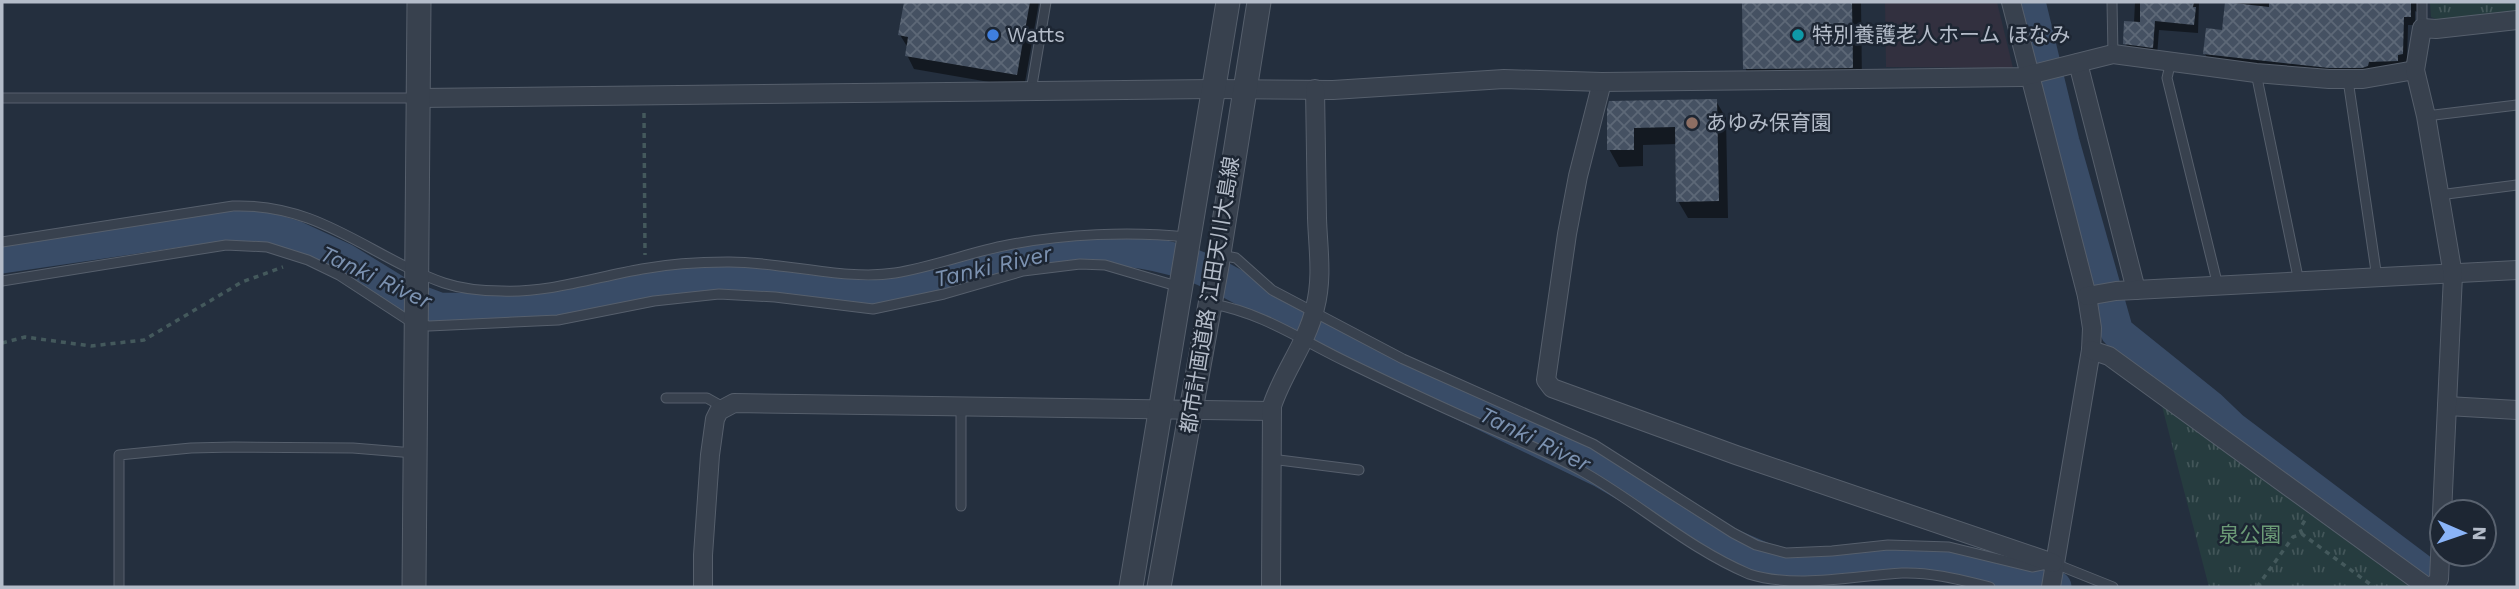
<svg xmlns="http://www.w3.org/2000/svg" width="2519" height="589" font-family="'Work Sans','Noto Sans JP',sans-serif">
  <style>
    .medical { fill: #32303f }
    .grass { fill: url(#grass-tufts) }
    .shadow { fill: #0007 }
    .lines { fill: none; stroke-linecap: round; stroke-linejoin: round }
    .river { stroke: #394c67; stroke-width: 33 }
    .building { fill: url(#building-cross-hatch) }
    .service-casing { stroke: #565f6c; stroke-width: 11 }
    .minor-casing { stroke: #565f6c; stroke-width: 20 }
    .tertiary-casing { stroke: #565f6c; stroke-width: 25 }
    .path { stroke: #44595c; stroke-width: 3.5; stroke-dasharray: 5 5; stroke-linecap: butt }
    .service { stroke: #38414e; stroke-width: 9 }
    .minor { stroke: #38414e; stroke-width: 18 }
    .tertiary { stroke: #38414e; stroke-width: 23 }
    .shop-dot { fill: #3f7fe0; stroke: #1d2633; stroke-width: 2.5 }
    .culture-dot { fill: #0f9aa8; stroke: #1d2633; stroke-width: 2.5 }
    .education-dot { fill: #8d6e63; stroke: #1d2633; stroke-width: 2.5 }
    .labels { text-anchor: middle; stroke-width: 5; stroke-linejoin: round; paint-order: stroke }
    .poi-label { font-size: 21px; fill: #b4bcc9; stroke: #1d2633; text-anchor: start }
    .street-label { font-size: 21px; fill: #b4bcc9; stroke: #1d2633 }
    .park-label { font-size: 21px; fill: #6b9a76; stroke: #1d2633 }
    .water-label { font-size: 23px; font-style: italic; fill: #7c92b1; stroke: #1d2633 }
  </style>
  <defs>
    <pattern id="grass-tufts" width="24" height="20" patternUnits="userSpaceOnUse" patternTransform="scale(1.75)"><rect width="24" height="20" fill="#263c3f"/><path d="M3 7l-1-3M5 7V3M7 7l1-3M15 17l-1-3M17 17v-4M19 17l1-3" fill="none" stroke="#435659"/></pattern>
    <pattern id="building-cross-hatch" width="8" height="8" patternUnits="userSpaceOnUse" patternTransform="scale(1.75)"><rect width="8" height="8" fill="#455162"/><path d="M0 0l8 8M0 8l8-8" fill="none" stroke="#5d6877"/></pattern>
  </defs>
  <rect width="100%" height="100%" fill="#242f3e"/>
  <polygon class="medical" points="1885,2 1997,2 2013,68 1886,67"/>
  <g class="grass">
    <polygon points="2430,2 2517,2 2517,13 2441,21 2431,17"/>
    <polygon points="2162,406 2414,587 2209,587"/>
  </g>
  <g class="shadow">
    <polygon points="906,2 1039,2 1024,88 914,69 907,55 908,48 900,35"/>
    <polygon points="1744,2 1861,2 1862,84 1755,86 1745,68"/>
    <polygon points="2135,2 2199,2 2198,33 2159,30 2157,56 2130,52 2125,43 2134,23"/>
    <polygon points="2227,2 2417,2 2417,12 2415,11 2415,25 2408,25 2407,62 2402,63 2402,69 2373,75 2210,63 2205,54 2224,32"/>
    <polygon points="1716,101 1726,118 1728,218 1688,218 1678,201 1677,144 1643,145 1643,166 1619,167 1609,149 1608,110"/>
  </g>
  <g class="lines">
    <g class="river">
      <polyline points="2029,2 2063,142 2117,332 2209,406 2232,428 2419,569"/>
      <path d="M2 257 184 230 247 227 269 229 295 237 345 260 402 295 439 309 510 310 561 304 643 286 703 279H754L858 291H884C1001 264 1098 220 1216 275L1411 379 1603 472 1717 539 1778 565 1809 568 1889 561 1934 559 1996 571 2055 587"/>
    </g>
  </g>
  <g class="building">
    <polygon points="904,2 1030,2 1017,75 905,56 908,37 898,35"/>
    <polygon points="1742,2 1852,2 1853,68 1743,69"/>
    <polygon points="2140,2 2194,2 2193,7 2196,7 2194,25 2155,21 2153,48 2123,44 2124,21 2140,22"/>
    <polygon points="2225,2 2269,7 2269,2 2411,2 2411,17 2404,17 2403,54 2398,55 2398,61 2369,62 2368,66 2362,68 2329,68 2203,54 2206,28 2222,30"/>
    <polygon points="1717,99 1719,201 1676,202 1675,127 1634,128 1634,150 1607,150 1607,109 1609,101"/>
  </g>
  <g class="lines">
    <defs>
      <g id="service">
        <polyline points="2112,2 2113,54"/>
        <polyline points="2422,28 2422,2"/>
        <polyline points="2171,61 2167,78 2218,286"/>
        <polyline points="2256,73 2299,282"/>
        <polyline points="2348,80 2377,278"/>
        <polyline points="1031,91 1046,2"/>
        <polyline points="2,98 416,98"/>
        <polyline points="2426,116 2517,105"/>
        <polyline points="2439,195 2517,185"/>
        <path d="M2 242 233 206C320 203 370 257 444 283 462 289 482 291 502 291 549 293 596 277 642 269 669 264 699 262 727 262 780 261 844 281 895 273 934 267 970 252 1008 245 1064 234 1130 231 1187 237"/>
        <polyline points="1221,255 1236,258 1272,290 1403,359 1593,444 1733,533 1756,545 1786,553 1832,551 1888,545 1949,547 2032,567 2042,565 2042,561"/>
        <polyline points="2,281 226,245 267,247 308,260 339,275 408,320 429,326 558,320 654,301 719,294 775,297 873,309 944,294 1023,271 1080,264 1105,265 1180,287"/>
        <path d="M1212 304C1261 312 1303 341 1347 362 1386 381 1424 399 1462 416 1504 435 1548 451 1587 474 1642 506 1690 549 1749 574 1796 589 1853 576 1902 573 1932 572 1961 580 1990 587"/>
        <polyline points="666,398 707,398 723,407"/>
        <polyline points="961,406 961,506"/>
        <polyline points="1271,459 1359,470"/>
        <polyline points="2053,563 2113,587"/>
        <polyline points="119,587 119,455 191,448 234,447 353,448 414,453"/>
      </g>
      <g id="minor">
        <polyline points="2011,2 2087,296 2092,328 2091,350 2051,587"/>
        <polyline points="2078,63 2136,290"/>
        <polyline points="1602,82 1578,176 1567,234 1546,380 1552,388 1736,455 2053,563"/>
        <polyline points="419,98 1212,89 1333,90 1504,79 1602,82 2021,77 2113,54 2256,73 2329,79 2363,79 2415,70"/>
        <polyline points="2087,296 2116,291 2517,270"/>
        <polyline points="2091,350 2109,356 2427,587"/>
        <polyline points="2447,406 2517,410"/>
        <polyline points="703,587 703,555 710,455 715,419 719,411 734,403 1272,411"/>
        <path d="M1271 587 1272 406C1283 372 1307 343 1315 308 1323 277 1318 249 1317 218 1316 175 1316 132 1315 89"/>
        <polyline points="2433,587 2439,579 2453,275 2426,116 2415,70 2422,28 2436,29 2517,20"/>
      </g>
      <g id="tertiary">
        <polyline points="414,587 419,2"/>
        <polyline points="1131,587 1228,2"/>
        <polyline points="1159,587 1217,266 1259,2"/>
      </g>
    </defs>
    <use href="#service" class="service-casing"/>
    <use href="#minor" class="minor-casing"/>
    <use href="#tertiary" class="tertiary-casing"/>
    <g class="path">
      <polyline points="644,113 645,255"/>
      <polyline points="2,343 25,337 91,346 144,340 242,282 283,267"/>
      <polyline points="2302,534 2300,529 2305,520"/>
      <polyline points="2257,587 2293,537 2302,534 2374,587"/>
    </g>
    <use href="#service" class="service"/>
    <use href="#minor" class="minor"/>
    <use href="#tertiary" class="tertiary"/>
  </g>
  <circle class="shop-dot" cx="993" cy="35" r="7"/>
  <circle class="culture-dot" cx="1798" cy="35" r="7"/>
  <circle class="education-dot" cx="1692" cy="123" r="7"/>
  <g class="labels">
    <g class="poi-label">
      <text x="1007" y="42">Watts</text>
      <text x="1812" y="42">特別養護老人ホーム ほなみ</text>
      <text x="1706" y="130">あゆみ保育園</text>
    </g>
    <g class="street-label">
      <text transform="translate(1210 295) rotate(-81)" y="7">都市計画道路 江田天川大島線</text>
    </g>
    <g class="park-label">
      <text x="2250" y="542">泉公園</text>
    </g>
    <g class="water-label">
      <text transform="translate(993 266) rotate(-13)" y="8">Tanki River</text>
      <text transform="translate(376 277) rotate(25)" y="8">Tanki River</text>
      <text transform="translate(1535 439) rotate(26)" y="8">Tanki River</text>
    </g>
  </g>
  <rect width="2519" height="589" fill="none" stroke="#b4bcc9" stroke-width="7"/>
  <g transform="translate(2463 533) rotate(92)"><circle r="33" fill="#1d2633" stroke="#59626f" stroke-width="2"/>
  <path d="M0-5L12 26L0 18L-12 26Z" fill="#8ab4f8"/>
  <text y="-10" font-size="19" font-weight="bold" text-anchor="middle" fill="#b4bcc9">N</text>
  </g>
</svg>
